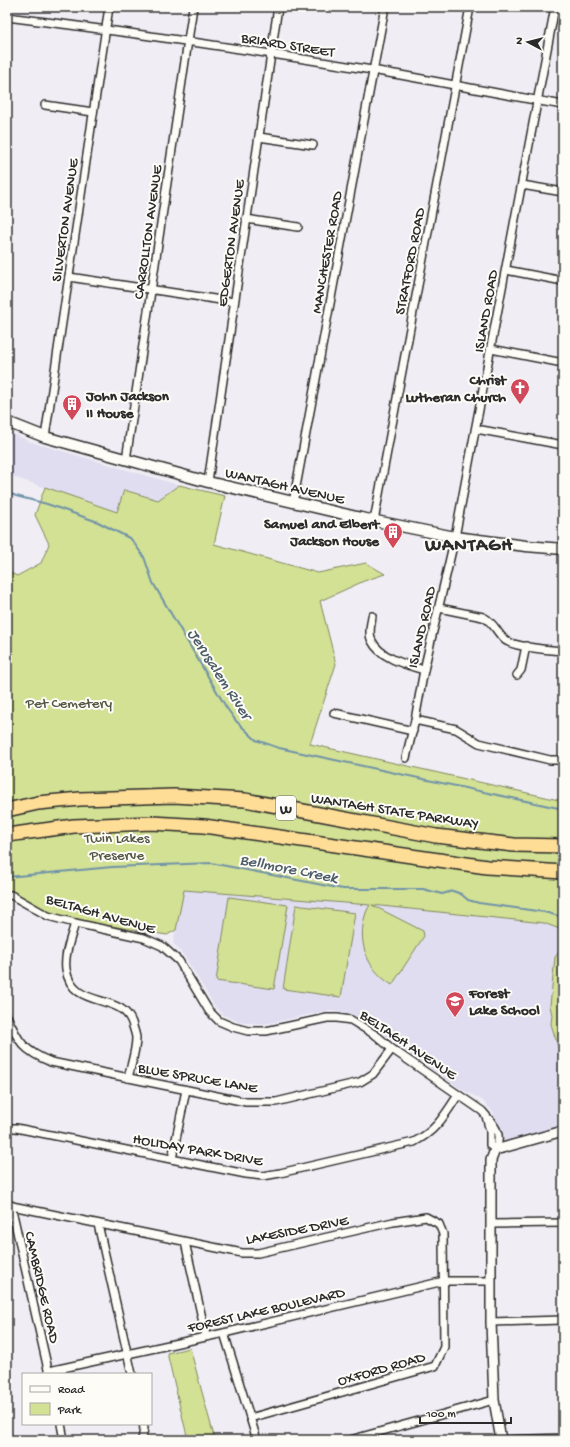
<svg xmlns="http://www.w3.org/2000/svg" width="570" height="1447" font-family="'Gochi Hand',sans-serif">
  <style>
    .built { fill: #e0ddf0 }
    .green { fill: #d3e194; stroke: #7f8660 }
    .lines { fill: none; stroke-linecap: round; stroke-linejoin: round }
    .stream { stroke: #6f92a9; stroke-width: 2 }
    .minor-casing { stroke: #2b2b2b; stroke-width: 10 }
    .tertiary-casing { stroke: #2b2b2b; stroke-width: 12 }
    .secondary-casing { stroke: #2b2b2b; stroke-width: 13 }
    .motorway-casing { stroke: #2b2b2b; stroke-width: 16 }
    .minor { stroke: #fdfcf7; stroke-width: 7 }
    .tertiary { stroke: #fdfcf7; stroke-width: 9 }
    .secondary { stroke: #fdfcf7; stroke-width: 10 }
    .motorway { stroke: #fedd96; stroke-width: 13 }
    .labels { text-anchor: middle; stroke-width: 4; stroke-linejoin: round; paint-order: stroke }
    .shield { fill: #fdfcf7; stroke: #6a6a68; stroke-width: 1 }
    .shield-label { font-size: 14px; font-weight: bold; fill: #2b2b2b }
    .street-label { font-size: 15px; fill: #2b2b2b; stroke: #fdfcf7 }
    .poi-label { font-size: 15px; font-weight: bold; fill: #2b2b2b; stroke: #fdfcf7; text-anchor: end }
    .park-label { font-size: 15px; fill: #555845; stroke: #fdfcf7 }
    .water-label { font-size: 16px; font-style: italic; fill: #4d5e6a; stroke: #fdfcf7 }
    .district-label { font-size: 19px; font-weight: bold; letter-spacing: 1px; fill: #2b2b2b; stroke: #fdfcf7 }
  </style>
  <rect width="100%" height="100%" fill="#f0eef4"/>
  <filter id="ink" filterUnits="userSpaceOnUse"><feTurbulence type="fractalNoise" baseFrequency=".025" numOctaves="2"/><feDisplacementMap in="SourceGraphic" scale="8" xChannelSelector="R" yChannelSelector="G"/><feConvolveMatrix kernelMatrix="1 2 1 2 8 2 1 2 1" color-interpolation-filters="sRGB"/></filter>
  <g filter="url(#ink)">
    <g class="built">
      <polygon points="7,431 31,442 179,485 158,500 124,490 118,512 7,475"/>
      <polygon points="184,890 365,904 544,923 562,930 551,1024 563,1063 563,1127 502,1142 493,1112 482,1100 461,1089 396,1044 366,1020 345,1012 326,1011 265,1024 249,1023 235,1020 223,1015 215,1007 185,957 173,943"/>
    </g>
    <g class="green">
      <path d="M179 485 225 496 214 544 318 573 366 563 385 574 364 581 320 601 336 664 310 744 563 801V1063L551 1024 552 1015 550 1006 555 957 560 951 562 930 544 923 372 905 423 931 424 936 392 985C390 983 387 982 385 980 365 964 358 940 365 916 366 912 368 908 370 905L184 890 176 930 167 935 48 916 7 895V571L17 576 41 563 49 544 35 515 45 487 117 512 124 490 158 500Z"/>
      <polygon points="229,897 288,905 274,989 216,981"/>
      <polygon points="296,905 355,913 341,997 283,989"/>
      <polygon points="190,1348 215,1440 188,1440 167,1353"/>
    </g>
    <g class="lines">
      <g class="stream">
        <polyline points="7,492 16,496 47,504 98,522 131,539 144,557 153,583 226,707 236,721 256,740 279,748 563,809"/>
        <polyline points="7,877 112,867 211,863 343,889 423,889 442,894 453,891 461,894 468,900 479,903 544,912 563,917"/>
      </g>
      <defs>
        <g id="minor">
          <path d="M7 17C129 32 251 50 372 70 436 81 499 94 563 105"/>
          <polyline points="45,105 93,112"/>
          <polyline points="259,137 313,145"/>
          <polyline points="522,185 563,192"/>
          <polyline points="246,219 298,227"/>
          <polyline points="506,270 563,281"/>
          <polyline points="69,277 234,302"/>
          <polyline points="491,349 563,363"/>
          <polyline points="476,429 563,445"/>
          <polyline points="45,437 109,7"/>
          <polyline points="126,460 193,7"/>
          <polyline points="208,482 278,7"/>
          <polyline points="293,503 385,7"/>
          <polyline points="374,521 470,7"/>
          <path d="M439 608 483 617C494 622 496 632 505 640 514 647 550 650 563 651"/>
          <path d="M372 616C371 624 368 634 372 641 380 658 407 665 424 670"/>
          <polyline points="517,675 521,670 526,646"/>
          <polyline points="334,713 413,731"/>
          <polyline points="415,720 456,729 479,743 550,760 563,760"/>
          <polyline points="406,758 415,720 424,670 455,537 555,7"/>
          <path d="M7 895H11L48 916 75 923 144 938 162 946 179 961 209 1011 219 1021 233 1027 248 1031H266L327 1018H337L351 1020 377 1036 392 1049 482 1111C493 1124 504 1133 495 1150L490 1145V1131L486 1116"/>
          <path d="M75 923C71 938 64 954 66 969 72 1012 124 990 133 1026 134 1030 136 1035 136 1038 136 1051 131 1065 128 1078"/>
          <path d="M7 1016C18 1042 24 1051 51 1062L246 1102H276L360 1082 373 1074 392 1049"/>
          <path d="M7 1128H16L246 1174 263 1176 280 1173 414 1142C436 1131 445 1115 458 1095"/>
          <polyline points="172,1159 186,1090"/>
          <polyline points="7,1205 242,1253 258,1253 393,1222 426,1217 439,1224 443,1234 444,1347 435,1366 250,1418"/>
          <polyline points="11,1205 49,1374"/>
          <polyline points="98,1224 132,1374"/>
          <polyline points="491,1224 563,1223"/>
          <polyline points="185,1242 206,1336"/>
          <polyline points="491,1322 563,1320"/>
          <polyline points="224,1333 257,1440"/>
          <polyline points="49,1371 224,1333 444,1281 490,1281"/>
          <polyline points="61,1424 64,1440"/>
          <polyline points="142,1440 144,1428 143,1424"/>
          <polyline points="350,1440 494,1400"/>
          <polyline points="501,1440 563,1438"/>
        </g>
        <polyline id="tertiary" points="501,1440 494,1400 491,1322 491,1160 495,1150 563,1131"/>
        <polyline id="secondary" points="7,422 45,437 208,482 361,518 455,537 526,546 563,549"/>
        <g id="motorway">
          <polyline points="7,810 38,803 80,799 174,796 245,800 436,836 514,845 563,846"/>
          <polyline points="7,835 74,826 152,823 204,826 487,867 563,872"/>
        </g>
      </defs>
      <use href="#minor" class="minor-casing"/>
      <use href="#tertiary" class="tertiary-casing"/>
      <use href="#secondary" class="secondary-casing"/>
      <use href="#motorway" class="motorway-casing"/>
      <use href="#minor" class="minor"/>
      <use href="#tertiary" class="tertiary"/>
      <use href="#secondary" class="secondary"/>
      <use href="#motorway" class="motorway"/>
    </g>
  </g>
  <defs>
    <symbol id="church-pin" viewBox="-11 -11 22 30"><path d="M0 17L-7.5 6A9.5 9.5 0 1 1 7.5 6Z" fill="#d1495b" stroke="#fdfcf7"/><path d="M-1.2-6h2.4v3.5h3.3v2.4h-3.3V6h-2.4V-.1h-3.3v-2.4h3.3Z" fill="#fff"/></symbol>
    <symbol id="building-pin" viewBox="-11 -11 22 30"><path d="M0 17L-7.5 6A9.5 9.5 0 1 1 7.5 6Z" fill="#d1495b" stroke="#fdfcf7"/><path d="M-4-6H4V6H1V3H-1V6H-4ZM-2.5-4.3h1.7v1.8h-1.7ZM.8-4.3h1.7v1.8H.8ZM-2.5-1h1.7V.8h-1.7ZM.8-1h1.7V.8H.8Z" fill="#fff"/></symbol>
    <symbol id="school-pin" viewBox="-11 -11 22 30"><path d="M0 17L-7.5 6A9.5 9.5 0 1 1 7.5 6Z" fill="#d1495b" stroke="#fdfcf7"/><path d="M0-5L7-2L0 1L-7-2ZM-4 1L0 2.5L4 1V4Q0 6-4 4Z" fill="#fff"/></symbol>
  </defs>
  <g fill-rule="evenodd">
    <use href="#church-pin" x="509" y="377" width="22" height="30"/>
    <use href="#building-pin" x="61" y="393" width="22" height="30"/>
    <use href="#building-pin" x="382" y="521" width="22" height="30"/>
    <use href="#school-pin" x="444" y="990" width="22" height="30"/>
  </g>
  <g class="labels">
    <rect class="shield" x="276" y="796" width="20" height="24" rx="3"/>
    <g class="shield-label">
      <text x="286" y="813">W</text>
    </g>
    <g class="street-label">
      <text transform="translate(288 44) rotate(9)" y="5">BRIARD STREET</text>
      <text transform="translate(64 220) rotate(-82)" y="5">SILVERTON AVENUE</text>
      <text transform="translate(147 232) rotate(-82)" y="5">CARROLLTON AVENUE</text>
      <text transform="translate(230 243) rotate(-82)" y="5">EDGERTON AVENUE</text>
      <text transform="translate(326 252) rotate(-80)" y="5">MANCHESTER ROAD</text>
      <text transform="translate(409 261) rotate(-79)" y="5">STRATFORD ROAD</text>
      <text transform="translate(485 311) rotate(-80)" y="5">ISLAND ROAD</text>
      <text transform="translate(285 485) rotate(13)" y="5">WANTAGH AVENUE</text>
      <text transform="translate(421 627) rotate(-77)" y="5">ISLAND ROAD</text>
      <text transform="translate(395 810) rotate(9)" y="5">WANTAGH STATE PARKWAY</text>
      <text transform="translate(101 913) rotate(16)" y="5">BELTAGH AVENUE</text>
      <text transform="translate(409 1044) rotate(34)" y="5">BELTAGH AVENUE</text>
      <text transform="translate(198 1077) rotate(10)" y="5">BLUE SPRUCE LANE</text>
      <text transform="translate(198 1149) rotate(10)" y="5">HOLIDAY PARK DRIVE</text>
      <text transform="translate(297 1229) rotate(-11)" y="5">LAKESIDE DRIVE</text>
      <text transform="translate(43 1287) rotate(77)" y="5">CAMBRIDGE ROAD</text>
      <text transform="translate(266 1309) rotate(-13)" y="5">FOREST LAKE BOULEVARD</text>
      <text transform="translate(381 1368) rotate(-16)" y="5">OXFORD ROAD</text>
    </g>
    <g class="poi-label">
      <text x="506" y="384">Christ<tspan x="506" dy="17">Lutheran Church</tspan></text>
      <text x="86" y="400" text-anchor="start">John Jackson<tspan x="86" dy="17">II House</tspan></text>
      <text x="379" y="528">Samuel and Elbert<tspan x="379" dy="17">Jackson House</tspan></text>
      <text x="469" y="997" text-anchor="start">Forest<tspan x="469" dy="17">Lake School</tspan></text>
    </g>
    <g class="park-label">
      <text x="69" y="707">Pet Cemetery</text>
      <text x="117" y="842">Twin Lakes<tspan x="117" dy="17">Preserve</tspan></text>
    </g>
    <g class="water-label">
      <text transform="translate(221 673) rotate(57)" y="6">Jerusalem River</text>
      <text transform="translate(289 867) rotate(11)" y="6">Bellmore Creek</text>
    </g>
    <g class="district-label">
      <text x="469" y="550">WANTAGH</text>
    </g>
  </g>
  <rect width="570" height="1447" fill="none" stroke="#fdfcf7" stroke-width="24"/>
  <rect x="12" y="12" width="546" height="1423" fill="none" stroke="#2b2b2b" stroke-width="1.5" filter="url(#ink)"/>
  <rect x="22" y="1373" width="130" height="52" fill="#fdfcf7" stroke="#a9a8a5"/>
  <rect x="30" y="1386" width="20" height="6" fill="#fdfcf7" stroke="#a9a8a5"/>
  <text x="58" y="1393" font-size="12" fill="#2b2b2b">Road</text>
  <rect x="30" y="1403" width="20" height="12" fill="#d3e194" stroke="#a9a8a5"/>
  <text x="58" y="1413" font-size="12" fill="#2b2b2b">Park</text>
  <g transform="translate(528 42) rotate(277)" stroke="#fdfcf7" stroke-width="3" paint-order="stroke">
  <path d="M0-3L7 15L0 10L-7 15Z" fill="#2b2b2b"/>
  <text y="-6" font-size="11" font-weight="bold" text-anchor="middle" fill="#2b2b2b">N</text>
  </g>
  <path d="M420 1417v6h91v-6" fill="none" stroke="#2b2b2b" stroke-width="2"/>
  <text x="426" y="1417" font-size="12" fill="#2b2b2b" stroke="#fdfcf7" stroke-width="3" paint-order="stroke">100 m</text>
</svg>
